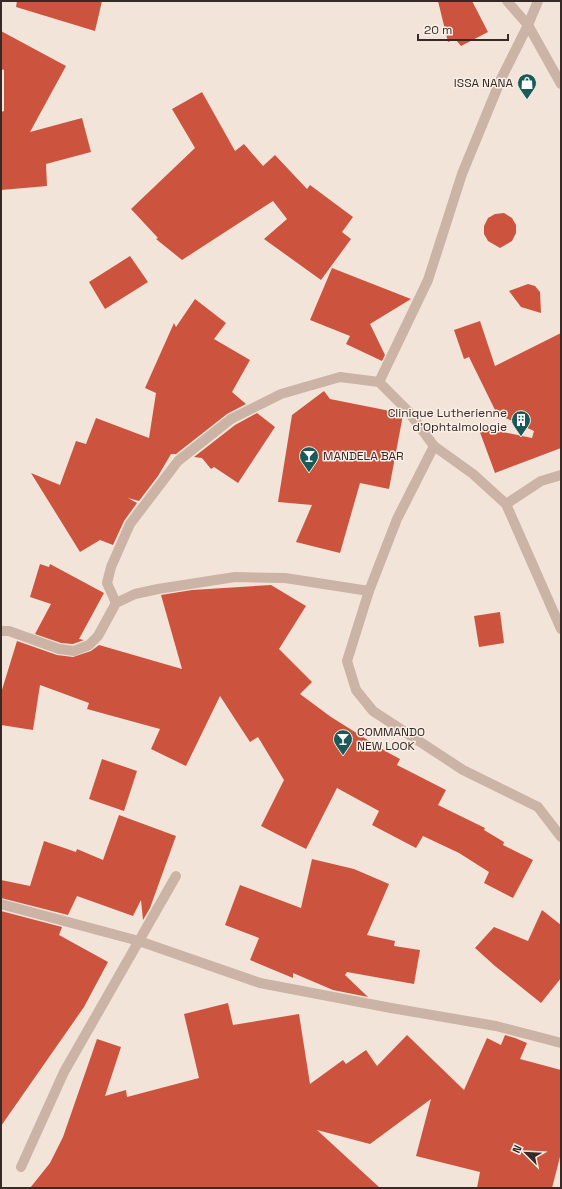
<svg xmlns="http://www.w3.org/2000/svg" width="562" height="1189" font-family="'Space Grotesk',sans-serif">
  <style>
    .building { fill: #cc543e }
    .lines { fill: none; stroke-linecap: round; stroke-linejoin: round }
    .street { stroke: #cbb3a5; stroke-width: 10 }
    .labels { text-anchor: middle; stroke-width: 3; stroke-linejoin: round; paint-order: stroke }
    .poi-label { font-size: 12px; fill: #362a26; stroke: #faefe6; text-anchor: end }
  </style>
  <rect width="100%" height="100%" fill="#f3e4d9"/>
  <g class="building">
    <polygon points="17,1 102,1 95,31 16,7"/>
    <polygon points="438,1 472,1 488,32 461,46 455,39 448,42"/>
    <polygon points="1,31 66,66 30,132 82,118 91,152 46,164 47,186 1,190 1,112 4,111 4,70 1,69"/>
    <polygon points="202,92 235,151 244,144 263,166 275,155 307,189 310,185 353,217 342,232 351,239 321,280 264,239 287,219 273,201 182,260 156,239 158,238 131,209 195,148 172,109"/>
    <polygon points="504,213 512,218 516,225 516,233 512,241 500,248 488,241 484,234 484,226 488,218 495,214"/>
    <polygon points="130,256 148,282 105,309 89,282"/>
    <polygon points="332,268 411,299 370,324 385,355 382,361 346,344 350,336 310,320"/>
    <polygon points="528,284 535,286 540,292 541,313 521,307 509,291"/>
    <polygon points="195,299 226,323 214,339 250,360 232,392 246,404 227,414 176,454 171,454 158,476 139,501 128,498 137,503 124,521 113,545 100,540 80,552 31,473 60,485 76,441 86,444 96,418 149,438 156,393 145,388 174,323 176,327"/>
    <polygon points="480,321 495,366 561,333 561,448 495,473 478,427 532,438 534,431 497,414 469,357 464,359 454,330"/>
    <polygon points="324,391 330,399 400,413 403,415 389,489 360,483 340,553 296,542 312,505 278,502 292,415"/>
    <polygon points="257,413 275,427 238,483 214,467 211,469 202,458 194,457 235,425"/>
    <polygon points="40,564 49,567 50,564 104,593 79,639 84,640 73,644 61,643 35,634 51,604 30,597"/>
    <polygon points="271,585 306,606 279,649 312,682 300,694 331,717 387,752 400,759 397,765 446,790 438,805 485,828 484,830 504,842 503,845 533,860 513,898 484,883 489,872 459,853 423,836 416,848 372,825 379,811 337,788 306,849 261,826 284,780 258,737 250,742 220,696 186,766 151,749 160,729 87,709 89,703 40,685 33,730 1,725 1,693 17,641 57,655 73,657 91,651 99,645 182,669 161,595 192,590"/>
    <polygon points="500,612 504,643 479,647 474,616"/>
    <polygon points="102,759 137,771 124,811 89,799"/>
    <polygon points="119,815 176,836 150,908 143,920 141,900 133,916 77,896 68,915 1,898 1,880 30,886 44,841 76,852 77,849 103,860"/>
    <polygon points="312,859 354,869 389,884 367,935 395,941 394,946 420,950 414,984 347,972 345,975 368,997 333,990 293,973 293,978 250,960 259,938 225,925 240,885 301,908"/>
    <polygon points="542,910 561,925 561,978 541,1003 495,966 475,948 494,927 528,941"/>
    <polygon points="1,911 62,927 59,935 108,962 84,1007 1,1126"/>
    <polygon points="228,1003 233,1025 299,1014 310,1084 343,1060 346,1064 366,1050 377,1066 407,1035 464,1090 487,1038 501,1045 505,1035 515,1038 527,1043 520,1059 561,1070 561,1153 552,1188 477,1188 480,1172 416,1156 431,1099 370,1144 317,1130 380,1188 30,1188 50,1163 63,1137 97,1039 121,1047 105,1096 126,1090 127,1097 199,1078 184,1014"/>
  </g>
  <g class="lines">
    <g class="street">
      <polyline points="507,1 528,25 561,84"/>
      <polyline points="379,382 428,280 462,174 501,79 528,25 538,1"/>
      <polyline points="506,504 541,481 561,475"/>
      <polyline points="116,603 107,583 111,567 130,524 178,461 231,419 281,394 340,377 379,382 408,411 434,446"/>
      <polyline points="561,629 506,504 473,474 434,446 397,519 369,591 347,661 356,690 373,711 463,770 538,807 561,837"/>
      <polyline points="1,631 9,631 59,649 74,651 89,645 98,636 116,603 135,594 158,589 235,577 285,578 369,591"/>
      <polyline points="1,904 139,941 260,983 391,1008 496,1026 561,1043"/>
      <polyline points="21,1167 64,1072 176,876"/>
    </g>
  </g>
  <defs>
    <symbol id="shop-pin" viewBox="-11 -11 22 30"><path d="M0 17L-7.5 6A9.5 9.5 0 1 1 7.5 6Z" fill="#1a5a58" stroke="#faefe6"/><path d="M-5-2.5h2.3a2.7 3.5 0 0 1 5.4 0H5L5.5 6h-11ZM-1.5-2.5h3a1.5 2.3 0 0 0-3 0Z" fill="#fff"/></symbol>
    <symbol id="building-pin" viewBox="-11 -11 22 30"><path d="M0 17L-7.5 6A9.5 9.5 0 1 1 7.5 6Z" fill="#1a5a58" stroke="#faefe6"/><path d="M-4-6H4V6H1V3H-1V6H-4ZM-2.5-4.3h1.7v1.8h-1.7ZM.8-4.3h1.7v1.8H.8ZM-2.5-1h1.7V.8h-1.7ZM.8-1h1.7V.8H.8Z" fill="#fff"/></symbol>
    <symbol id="bar-pin" viewBox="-11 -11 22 30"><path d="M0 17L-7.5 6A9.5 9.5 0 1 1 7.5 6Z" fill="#1a5a58" stroke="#faefe6"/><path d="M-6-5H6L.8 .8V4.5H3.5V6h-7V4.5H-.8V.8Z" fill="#fff"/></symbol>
  </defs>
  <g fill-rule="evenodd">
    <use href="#shop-pin" x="516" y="72" width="22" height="30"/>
    <use href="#building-pin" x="510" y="409" width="22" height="30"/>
    <use href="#bar-pin" x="298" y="445" width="22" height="30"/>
    <use href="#bar-pin" x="332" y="728" width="22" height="30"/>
  </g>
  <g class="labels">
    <g class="poi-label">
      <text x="513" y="87">ISSA NANA</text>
      <text x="507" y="417">Clinique Lutherienne<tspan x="507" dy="14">d'Ophtalmologie</tspan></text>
      <text x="323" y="460" text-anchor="start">MANDELA BAR</text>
      <text x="357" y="736" text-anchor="start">COMMANDO<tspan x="357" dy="14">NEW LOOK</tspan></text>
    </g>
  </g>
  <rect width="562" height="1189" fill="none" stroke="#362a26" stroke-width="4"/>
  <g transform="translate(526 1153) rotate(294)" stroke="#faefe6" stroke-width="3" paint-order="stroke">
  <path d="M0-3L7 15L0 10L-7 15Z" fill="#362a26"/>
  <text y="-6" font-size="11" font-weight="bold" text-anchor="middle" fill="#362a26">N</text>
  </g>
  <path d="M418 34v6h90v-6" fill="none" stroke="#362a26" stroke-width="2"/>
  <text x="424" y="34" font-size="12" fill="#362a26" stroke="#faefe6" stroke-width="3" paint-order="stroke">20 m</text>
</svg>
